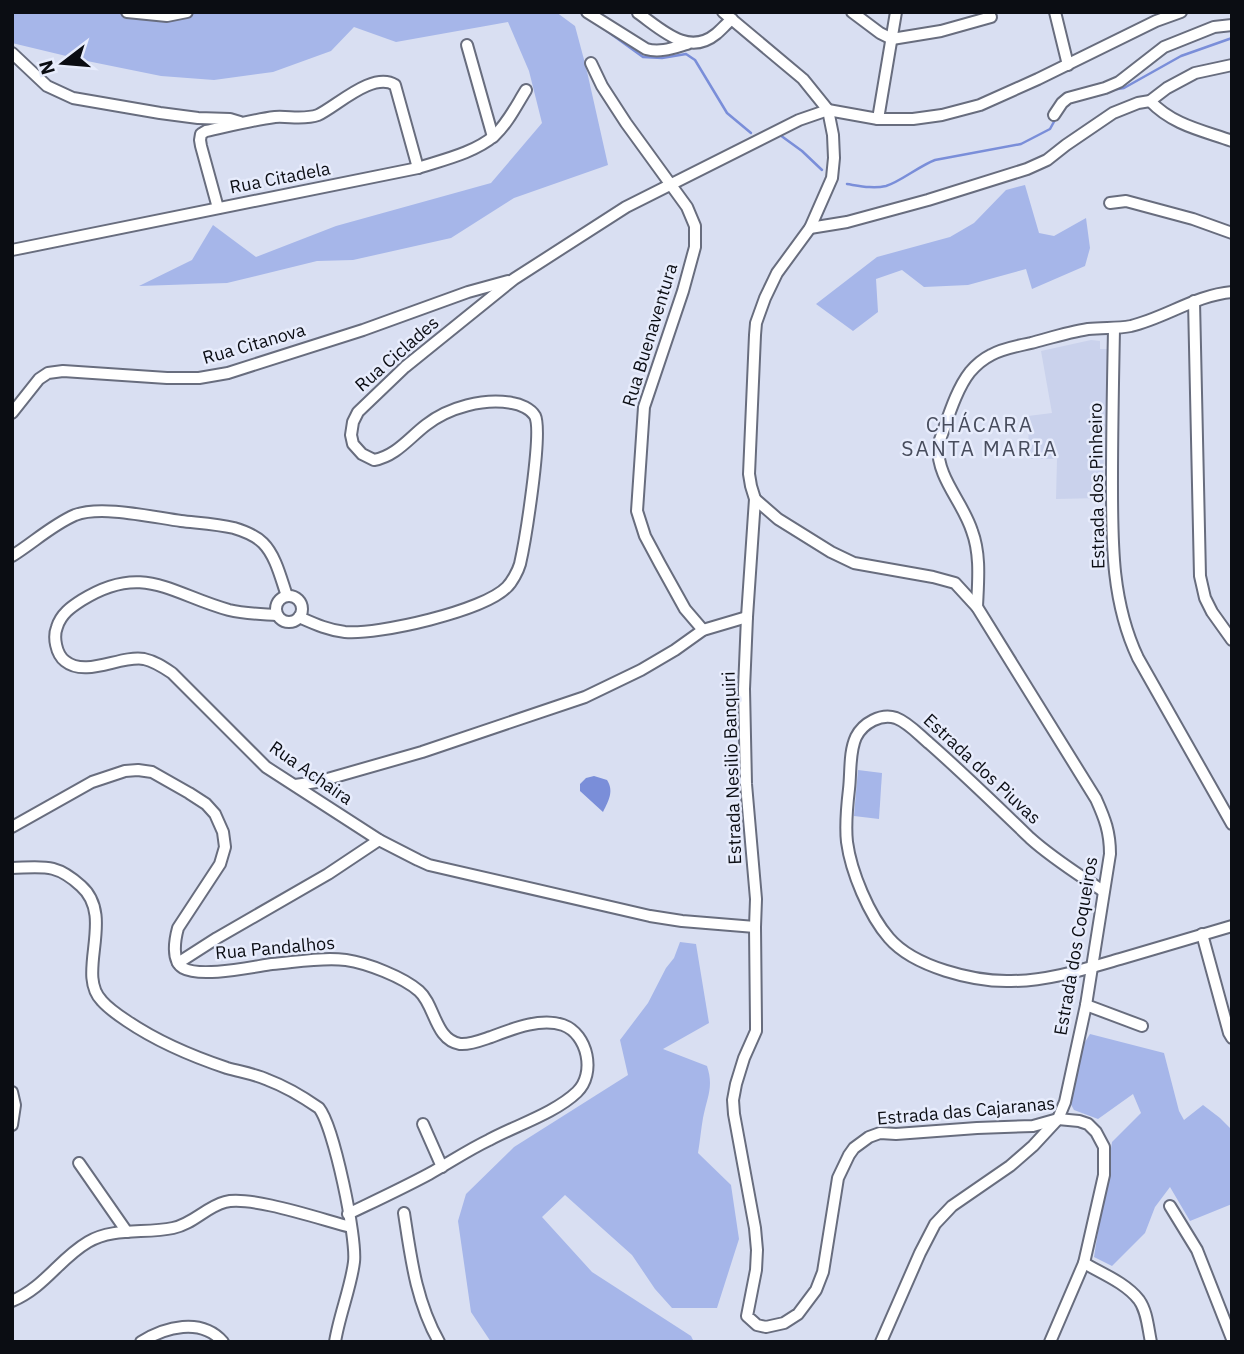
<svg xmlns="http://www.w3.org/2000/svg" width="1244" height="1354" font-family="'IBM Plex Sans',sans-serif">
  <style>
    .built { fill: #cad2ec }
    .green { fill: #a6b6e9 }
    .water { fill: #7a8ed9 }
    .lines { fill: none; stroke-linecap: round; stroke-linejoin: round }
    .stream { stroke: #7a8ed9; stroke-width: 2.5 }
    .minor-casing { stroke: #686d7e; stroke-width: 14 }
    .minor { stroke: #fff; stroke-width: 10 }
    .labels { text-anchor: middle; stroke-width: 5; stroke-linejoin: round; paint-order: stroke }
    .street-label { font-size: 18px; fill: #0b0d13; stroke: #e7ecfc }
    .quarter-label { font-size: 21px; letter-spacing: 2px; fill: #484d5d; stroke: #e7ecfc }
  </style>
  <rect width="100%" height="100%" fill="#d9dff2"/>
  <polygon class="built" points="1091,340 1100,341 1100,349 1108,349 1102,498 1056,499 1057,459 1029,459 1028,416 1052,413 1041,351"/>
  <g class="green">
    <polygon points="12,12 556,12 575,26 586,67 608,165 514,198 451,238 353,260 317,261 227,283 139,286 192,260 213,225 256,257 336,226 491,183 542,123 529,71 508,22 396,42 354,27 331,51 273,72 214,80 161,76 87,61 12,43"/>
    <polygon points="1025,185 1039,233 1054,236 1086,218 1090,248 1085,266 1032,289 1026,269 968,285 924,287 902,270 876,279 878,312 853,331 816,304 877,257 950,237 974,223 1006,190"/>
    <polygon points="858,770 882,773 879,819 854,816"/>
    <path d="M680 942 696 944 709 1023 663 1049 707 1066C714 1087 707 1097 703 1118 701 1129 700 1141 698 1153L731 1185 739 1239 717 1308H672L655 1289 632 1255 565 1195 542 1217 592 1272 691 1336 694 1342H491L471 1312 458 1221 466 1194 514 1147 628 1075 620 1040 648 1003 666 968 674 958Z"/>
    <polygon points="1090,1034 1164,1053 1179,1111 1184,1120 1203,1105 1220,1118 1232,1130 1232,1204 1190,1221 1170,1187 1155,1207 1145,1233 1112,1266 1094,1257 1112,1142 1141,1113 1133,1094 1098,1119 1074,1110 1069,1101 1080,1050"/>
  </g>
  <path class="water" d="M594 776 607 780C614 791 609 800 603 812L580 791V784L586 778Z"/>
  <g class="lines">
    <g class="stream">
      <polyline points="600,26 643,57 662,58 686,54 695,60 727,113 751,133"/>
      <polyline points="1111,90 1124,88 1181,56 1232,38"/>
      <polyline points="780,135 802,151 822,170"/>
      <path d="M847 184C860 186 873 189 886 186 900 182 919 166 935 160L1021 144 1050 129 1056 118"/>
    </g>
    <defs>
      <g id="minor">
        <polyline points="127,12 167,16 187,12"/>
        <path d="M587 12 646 49C660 53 673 48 687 44"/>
        <polyline points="723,12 803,79 828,110 833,135 834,158 832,178 810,228 777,273 765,298 756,323 755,335 749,474 751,486 755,499 747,617 744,689 746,784 756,899 755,927 756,1024 756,1031 744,1058 736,1084 733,1100 734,1114 755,1228 757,1250 756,1270 747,1316 757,1325 766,1327 784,1323 798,1314 816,1290 823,1272 838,1178 849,1155 854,1148 869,1137 880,1133 896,1134 977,1128 1033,1126 1058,1119 1079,1121 1088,1124 1096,1132 1104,1147 1104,1175 1084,1263 1050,1342"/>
        <polyline points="852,12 880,33 892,39 941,31 991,17"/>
        <polyline points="1055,12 1068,65"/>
        <path d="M638 13C661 29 688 57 716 34 721 30 726 24 732 19"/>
        <polyline points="467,45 493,137"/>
        <polyline points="12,53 47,86 73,98 160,113 198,118 230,119 240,122"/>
        <polyline points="591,63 602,86 626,123 687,207 695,226 695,247 683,291 644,407 637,511 645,536 660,564 685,609 703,630"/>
        <path d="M1150 101C1173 125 1201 130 1232 141"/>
        <polyline points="1054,115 1062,103 1068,98 1105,88 1119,82 1164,47 1214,27 1232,25"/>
        <polyline points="878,119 896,12"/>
        <polyline points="1110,203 1126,201 1193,219 1232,233"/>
        <path d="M218 208 201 146 200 140 201 134 206 131C229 126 252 120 275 117 289 116 304 120 318 115 337 106 373 71 395 85L418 168"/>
        <polyline points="810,228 847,222 928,200 1027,169 1047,160 1066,145 1113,113 1138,103 1150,101 1167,88 1195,73 1232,65"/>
        <path d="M12 250 418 168C442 160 474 153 494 136 508 123 516 106 526 90"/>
        <polyline points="1194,301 1200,576 1205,598 1212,612 1232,640"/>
        <path d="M1114 329C1113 379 1112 429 1112 479 1112 541 1111 601 1138 658L1232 824"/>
        <polyline points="12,413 39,379 48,373 63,371 167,378 199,378 228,373 363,330 468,292 508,281"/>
        <path d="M755 499 778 519 831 552 854 563 933 577 955 583 977 607 1096 799C1105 819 1110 832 1110 854L1086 1005 1065 1102 1058 1119 1033 1146 1010 1166 952 1206 935 1224 920 1253 881 1342"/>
        <path d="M12 556C33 543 52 525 75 515 101 505 152 517 181 521 198 523 217 524 234 528 244 531 256 536 263 543 276 556 281 579 287 596"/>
        <circle cx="289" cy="609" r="13"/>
        <path d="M977 607C978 582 981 555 972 531 962 500 937 479 938 445 947 422 955 391 970 372 976 365 983 359 991 355 1003 348 1018 346 1031 343 1050 338 1069 332 1088 329 1103 327 1116 329 1131 326 1165 318 1196 295 1232 292"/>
        <path d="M277 615C262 614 245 614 229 610 171 594 143 562 82 600 71 607 61 614 57 627 53 637 56 654 65 661 86 678 120 655 144 659 154 661 163 667 172 673L266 767 379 840 418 860 429 865 650 916 682 921 755 927"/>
        <path d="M299 617C315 624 328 630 345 632 378 635 484 611 507 587 512 582 518 571 520 564 525 542 543 432 535 416 531 409 520 404 512 403 484 398 449 407 426 425 409 438 396 456 374 460L362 454 353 444 351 435 353 422 358 412 405 367 514 279 626 207 799 120 828 110 878 119H913L942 115 980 105 1038 79 1156 21 1181 12"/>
        <polyline points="295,785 317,782 422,752 585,697 641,670 675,650 703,630 747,617"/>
        <path d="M12 827 92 782 125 771 138 770 152 772 189 793 206 804 215 814 223 832 225 847 220 864 178 928C175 939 171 961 183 968 201 978 251 967 272 964 296 962 322 957 346 960 367 963 403 977 419 991 435 1005 435 1040 460 1044 470 1045 482 1040 491 1037 512 1029 541 1017 563 1025 588 1034 596 1074 577 1092 555 1113 517 1125 489 1140 468 1150 449 1163 429 1174 403 1188 375 1201 348 1214"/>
        <path d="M12 868C44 867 56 863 81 886 116 917 75 974 102 1001 109 1009 118 1015 127 1021 158 1042 191 1056 227 1068 241 1072 255 1074 268 1080 287 1087 303 1097 319 1108 334 1127 357 1238 354 1262 351 1287 339 1316 335 1342"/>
        <path d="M1103 891C1078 874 1052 858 1030 838 997 806 964 774 930 744 919 735 909 723 896 718 881 713 863 723 856 737 849 752 851 772 849 789 847 806 845 824 847 842 851 872 869 915 889 938 914 967 974 982 1011 981 1048 981 1085 969 1120 959 1157 948 1194 937 1232 926"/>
        <polyline points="1202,934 1229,1033 1232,1038"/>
        <polyline points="178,963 217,938 328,874 379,840"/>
        <polyline points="1086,1005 1142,1026"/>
        <polyline points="12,1092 15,1105 12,1125"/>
        <polyline points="423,1124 442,1167"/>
        <polyline points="79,1163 127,1232"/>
        <polyline points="1170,1206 1197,1250 1232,1339"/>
        <path d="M404 1213C411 1259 416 1301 439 1342"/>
        <path d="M1084 1263C1101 1273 1126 1283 1139 1300 1147 1311 1148 1328 1151 1342"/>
        <path d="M12 1301C45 1287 59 1259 88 1242 113 1227 145 1234 173 1228 193 1224 206 1207 225 1202 250 1195 323 1220 351 1227"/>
        <path d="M141 1342C165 1327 201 1317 223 1342"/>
      </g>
    </defs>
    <use href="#minor" class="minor-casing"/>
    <use href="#minor" class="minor"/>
  </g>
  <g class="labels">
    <g class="street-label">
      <text transform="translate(280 178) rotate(-11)" y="6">Rua Citadela</text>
      <text transform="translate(650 335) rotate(-73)" y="6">Rua Buenaventura</text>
      <text transform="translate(254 344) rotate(-16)" y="6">Rua Citanova</text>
      <text transform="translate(397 354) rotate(-41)" y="6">Rua Ciclades</text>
      <text transform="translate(1097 486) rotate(-91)" y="6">Estrada dos Pinheiro</text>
      <text transform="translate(732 768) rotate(-92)" y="6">Estrada Nesilio Banquiri</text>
      <text transform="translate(982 769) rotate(43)" y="6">Estrada dos Piuvas</text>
      <text transform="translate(311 773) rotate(35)" y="6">Rua Achaira</text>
      <text transform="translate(1076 946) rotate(-80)" y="6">Estrada dos Coqueiros</text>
      <text transform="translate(275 948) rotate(-5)" y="6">Rua Pandalhos</text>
      <text transform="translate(966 1111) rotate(-5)" y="6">Estrada das Cajaranas</text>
    </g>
    <g class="quarter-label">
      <text x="980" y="432">CHÁCARA<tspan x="980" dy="24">SANTA MARIA</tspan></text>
    </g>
  </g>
  <rect width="1244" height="1354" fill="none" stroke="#0b0d13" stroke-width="28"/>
  <g transform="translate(63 63) rotate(254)" stroke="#e7ecfc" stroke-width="5" paint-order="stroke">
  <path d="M0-5L12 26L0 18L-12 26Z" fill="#0b0d13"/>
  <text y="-10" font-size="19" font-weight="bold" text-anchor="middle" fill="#0b0d13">N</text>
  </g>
</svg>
